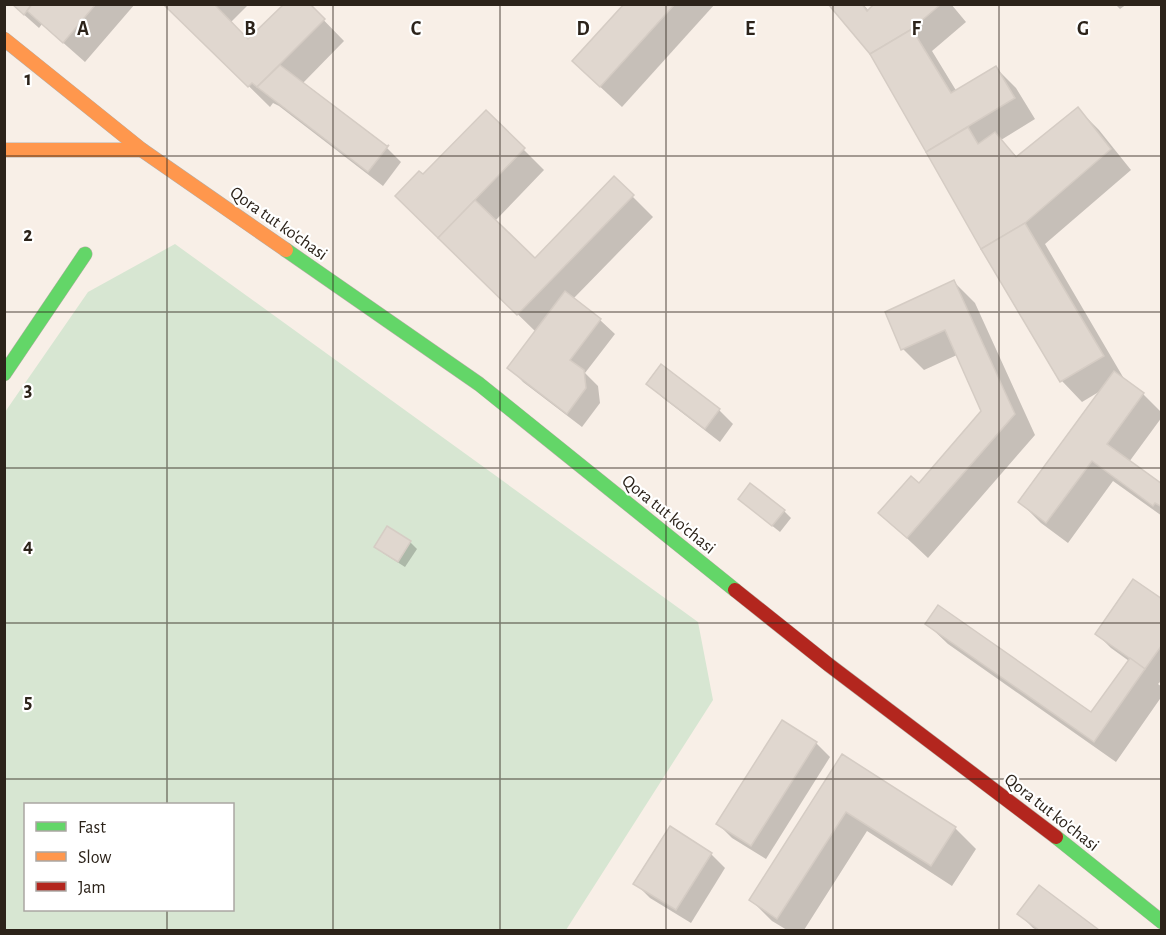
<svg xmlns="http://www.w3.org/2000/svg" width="1166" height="935" font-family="'Alegreya Sans',sans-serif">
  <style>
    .green { fill: #d7e6d2; fill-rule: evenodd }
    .shadow { fill: #0003 }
    .building { fill: #e0d7cf; stroke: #d5ccc4; stroke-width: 1.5 }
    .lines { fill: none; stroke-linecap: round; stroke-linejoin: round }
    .fast-casing { stroke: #b5ada5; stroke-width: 15 }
    .slow-casing { stroke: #b5ada5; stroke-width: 15 }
    .jam-casing { stroke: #b5ada5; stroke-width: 15 }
    .fast { stroke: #63d668; stroke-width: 14 }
    .slow { stroke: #ff974d; stroke-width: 14 }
    .jam { stroke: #b3261e; stroke-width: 14 }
    .grid { fill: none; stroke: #2c231a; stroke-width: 1.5; stroke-opacity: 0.55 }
    .labels { text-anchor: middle; stroke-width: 4.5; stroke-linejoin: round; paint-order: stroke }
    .street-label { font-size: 18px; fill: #2c231a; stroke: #fff }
    .grid-label { font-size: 20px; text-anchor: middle; font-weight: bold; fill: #2c231a; stroke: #fff; stroke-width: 4.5; stroke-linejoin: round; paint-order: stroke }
  </style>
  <rect width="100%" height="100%" fill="#f8efe7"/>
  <path class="green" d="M175 244 698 622 713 700 566 930H5V412L88 292ZM26 804H232V910H26Z"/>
  <g class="shadow">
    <polygon points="12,4 135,4 85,62 42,24 39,28"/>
    <polygon points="169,4 249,4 230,23 248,41 308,4 344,41 302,84 387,148 401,162 383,186 279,106 273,103 270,107 168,6"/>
    <polygon points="626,4 715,4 622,107 595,82"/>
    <polygon points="830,4 863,4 869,11 877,4 951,4 966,22 932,51 957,92 996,68 1016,88 1035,119 1001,140 1018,158 1078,109 1099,130 1131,170 1045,244 1123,377 1122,378 1143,394 1162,413 1162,417 1129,462 1162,486 1162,516 1113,481 1068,543 1041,523 1020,502 1102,390 1082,402 1062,381 982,248 872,54"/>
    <polygon points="1115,4 1127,4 1120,9"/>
    <polygon points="486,112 544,170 495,221 535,260 614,178 653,217 573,299 600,320 615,334 585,373 598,386 600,403 582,427 523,382 509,367 536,332 418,217 423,176"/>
    <polygon points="954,282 975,303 1035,435 928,558 880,513 919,485 982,411 957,355 924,370 903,349"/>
    <polygon points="648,384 719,410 733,424 720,442 663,398"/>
    <polygon points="747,506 784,511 791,518 780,532"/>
    <polygon points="410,542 417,549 405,567 383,553 376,546"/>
    <polygon points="1162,600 1162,680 1158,684 1162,687 1162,696 1116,762 948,644 927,624 1092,714 1129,661 1111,648 1097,634"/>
    <polygon points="816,743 830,757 766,859 732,838 718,824"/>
    <polygon points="843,756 955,828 976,849 952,886 867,831 804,930 787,930 772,921 751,900"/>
    <polygon points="711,854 725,868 691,923 650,898 635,883"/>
    <polygon points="1040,887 1097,930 1037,930 1033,928 1019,914"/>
  </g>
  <g class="building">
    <polygon points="12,4 32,4 24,15"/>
    <polygon points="32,4 96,4 63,43 27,11"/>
    <polygon points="167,4 214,4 248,39 284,4 310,4 325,19 257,87 252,83 248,87 165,6"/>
    <polygon points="624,4 675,4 600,87 572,61"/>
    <polygon points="828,4 862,4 867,11 874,4 941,4 912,29 870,54"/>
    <polygon points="912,29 951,93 996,66 1015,98 926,152 870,54"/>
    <polygon points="280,65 387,146 389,145 368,172 257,87"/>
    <polygon points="1078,107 1111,149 1025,223 981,249 926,152 968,127 978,144 995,132 1016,157"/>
    <polygon points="486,110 525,148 438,238 395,196 419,171 423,174"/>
    <polygon points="614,176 634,195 517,315 438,238 475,200 535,258"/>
    <polygon points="1025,223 1104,356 1060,382 981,249"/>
    <polygon points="954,280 1015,414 907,538 878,513 911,476 919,483 981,411 945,330 901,350 885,312"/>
    <polygon points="565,291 601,319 570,360 584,370 586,388 567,414 507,368"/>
    <polygon points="661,364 720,409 705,429 646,384"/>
    <polygon points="1114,371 1144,393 1107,444 1162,484 1162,507 1155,503 1153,506 1092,461 1046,523 1018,502"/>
    <polygon points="750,483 785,510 772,526 738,499"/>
    <polygon points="387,526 411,541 398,562 374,547"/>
    <polygon points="1133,579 1162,599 1162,645 1145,669 1095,634"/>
    <polygon points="938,605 1091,712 1130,658 1145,669 1094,742 925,624"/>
    <polygon points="782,720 817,742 751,846 716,824"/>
    <polygon points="842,754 956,827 931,866 846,812 777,919 749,900"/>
    <polygon points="670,826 712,853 676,910 633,884"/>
    <polygon points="1039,885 1099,930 1039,930 1017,914"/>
  </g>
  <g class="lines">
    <defs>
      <g id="fast">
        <polyline points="286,250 479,384 735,590"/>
        <polyline points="4,374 85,254"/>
        <polyline points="1056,837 1162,922"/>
      </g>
      <g id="slow">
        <polyline points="4,39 142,150 286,250"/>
        <polyline points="4,150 142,150"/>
      </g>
      <polyline id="jam" points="735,590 829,665 1056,837"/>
    </defs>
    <use href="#fast" class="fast-casing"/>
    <use href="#slow" class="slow-casing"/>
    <use href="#jam" class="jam-casing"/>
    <use href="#fast" class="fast"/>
    <use href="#slow" class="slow"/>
    <use href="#jam" class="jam"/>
  </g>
  <path class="grid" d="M167 4V804M333 4V930M500 4V930M666 4V930M833 4V930M999 4V930M4 156H1162M4 312H1162M4 468H1162M4 623H1162M4 779H1162M167 910V930"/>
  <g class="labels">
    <g class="street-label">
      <text transform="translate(279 223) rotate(35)" y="6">Qora tut ko'chasi</text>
      <text transform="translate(669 514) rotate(39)" y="6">Qora tut ko'chasi</text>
      <text transform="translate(1052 812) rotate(38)" y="6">Qora tut ko'chasi</text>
    </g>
  </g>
  <g class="grid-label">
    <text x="83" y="35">A</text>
    <text x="250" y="35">B</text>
    <text x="416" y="35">C</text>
    <text x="583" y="35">D</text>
    <text x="750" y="35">E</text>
    <text x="916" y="35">F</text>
    <text x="1083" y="35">G</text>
    <text x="28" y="85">1</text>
    <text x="28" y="241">2</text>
    <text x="28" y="396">3</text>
    <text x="28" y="552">4</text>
    <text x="28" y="708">5</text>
  </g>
  <rect width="1166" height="935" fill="none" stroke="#2c231a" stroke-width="12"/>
  <rect x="24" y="803" width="210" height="108" fill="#ffffff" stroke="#aba7a3" stroke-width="1.5"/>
  <rect x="36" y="822" width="30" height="9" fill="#63d668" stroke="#aba7a3" stroke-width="1.5"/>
  <text x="78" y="833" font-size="18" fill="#2c231a">Fast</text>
  <rect x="36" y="852" width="30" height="9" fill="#ff974d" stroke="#aba7a3" stroke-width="1.5"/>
  <text x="78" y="863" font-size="18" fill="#2c231a">Slow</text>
  <rect x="36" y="882" width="30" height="9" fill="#b3261e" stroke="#aba7a3" stroke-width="1.5"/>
  <text x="78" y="893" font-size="18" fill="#2c231a">Jam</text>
</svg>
